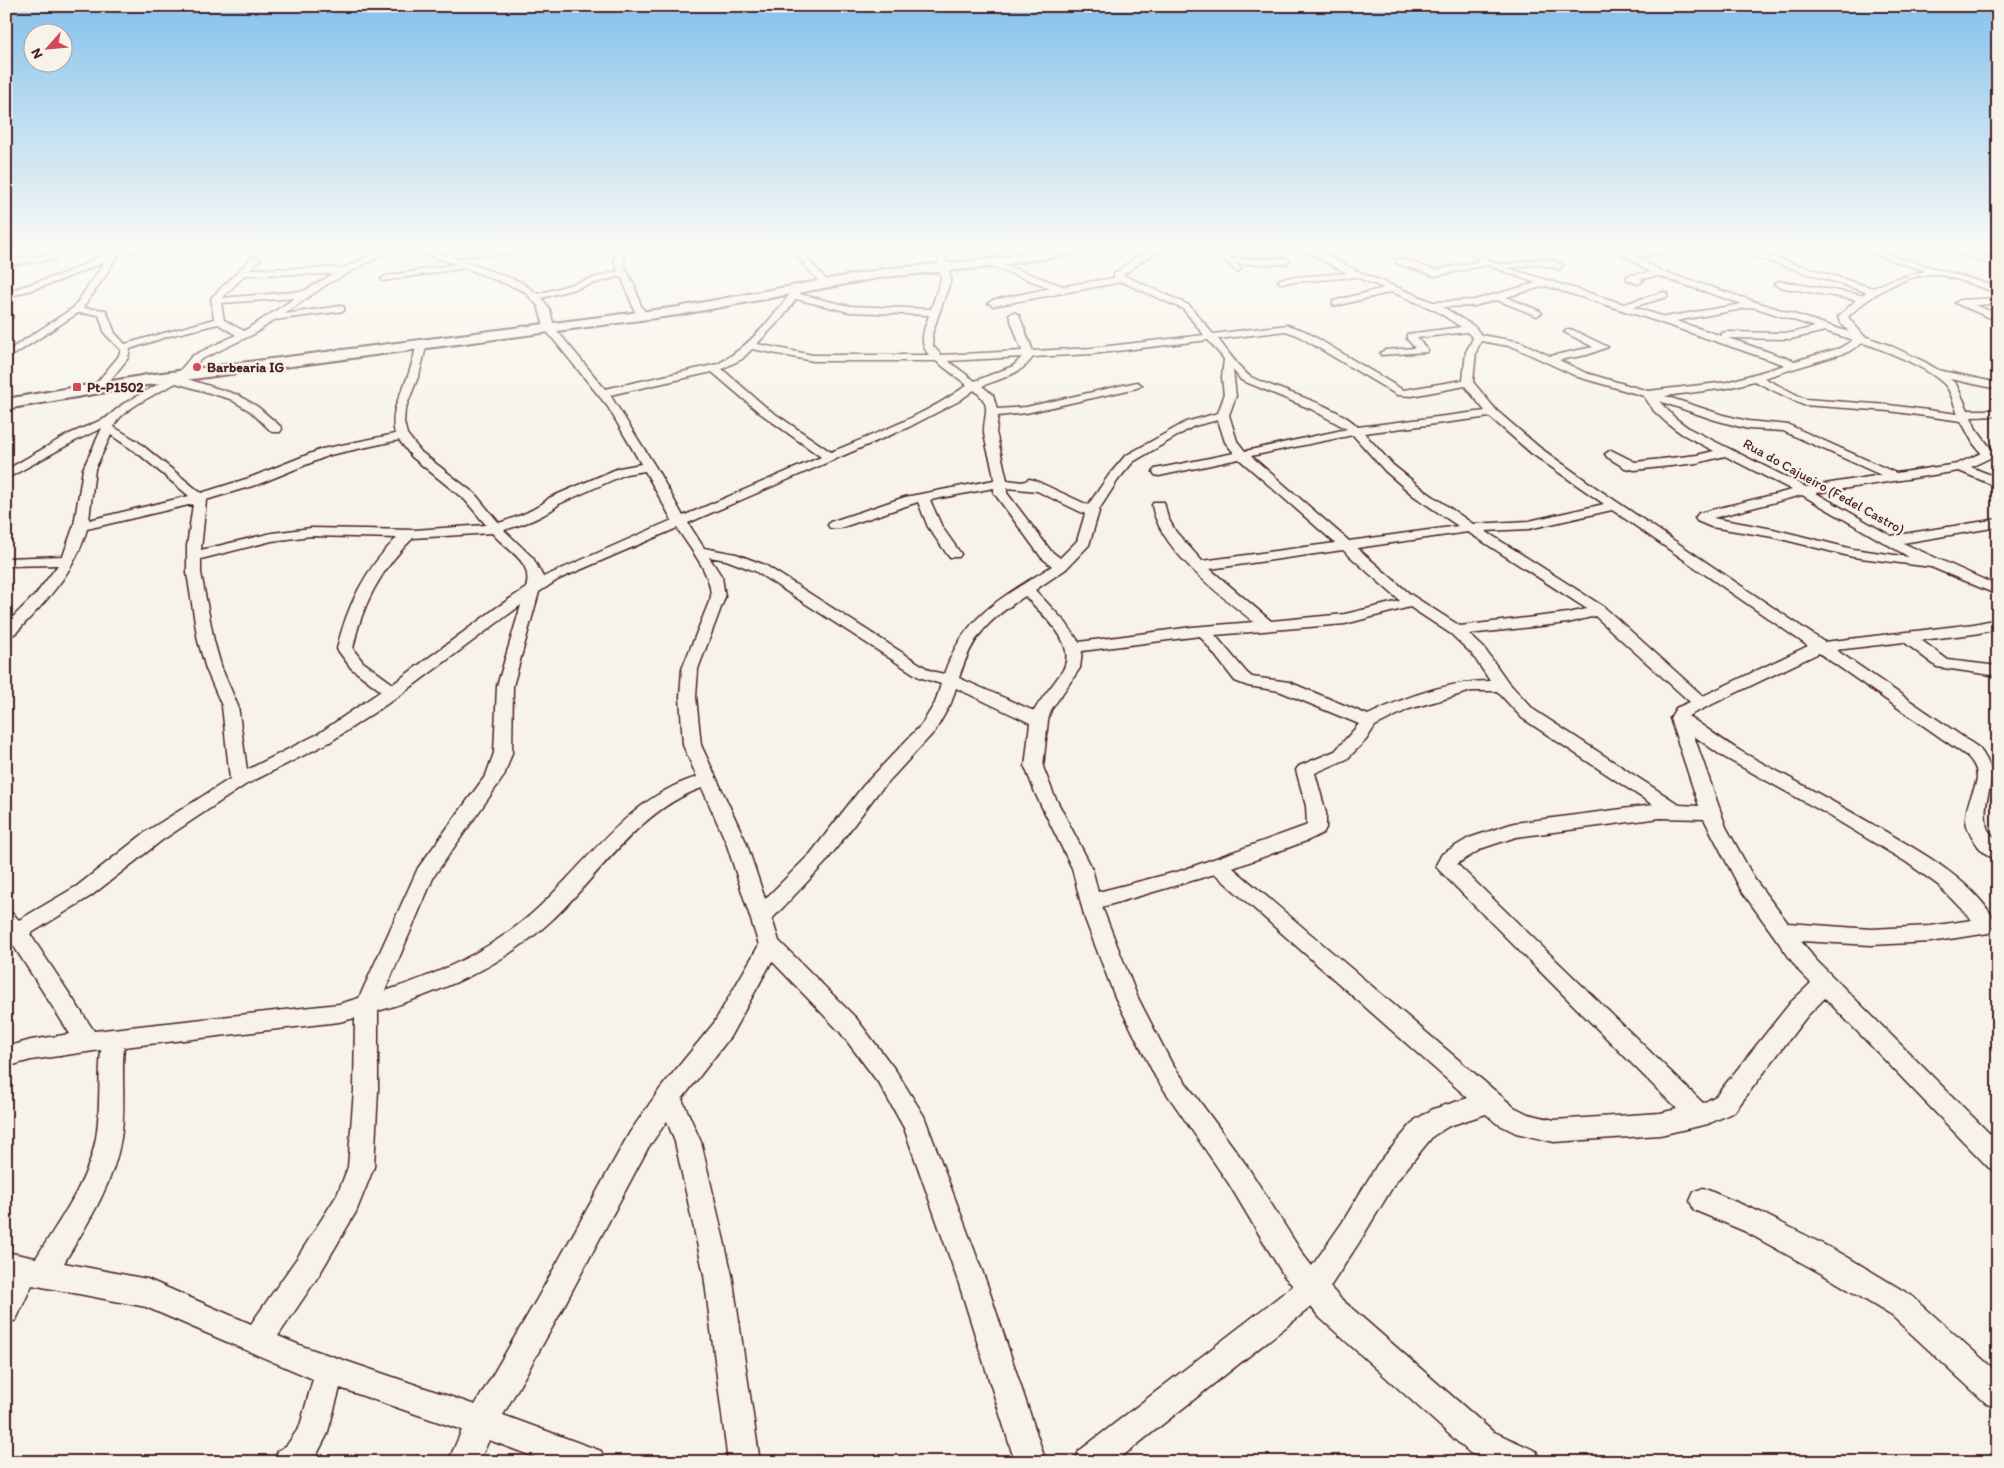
<svg xmlns="http://www.w3.org/2000/svg" width="2004" height="1468" font-family="Itim,sans-serif">
  <style>
    .lines { fill: none; stroke-linecap: round; stroke-linejoin: round }
    .street-casing { stroke: #4a1f2b; stroke-width: 3 }
    .secondary-casing { stroke: #4a1f2b; stroke-width: 4 }
    .street { fill: #f7f3e8; fill-rule: evenodd }
    .secondary { fill: #f7f3e8; fill-rule: evenodd }
    .poi-dot { fill: #d1495b; stroke: #f7f3e8; stroke-width: 2 }
    .labels { text-anchor: middle; stroke-width: 4.5; stroke-linejoin: round; paint-order: stroke }
    .far-poi-label { font-size: 14px; font-weight: bold; fill: #4a1f2b; stroke: #f7f3e8; text-anchor: start }
    .far-street-label { font-size: 14px; fill: #4a1f2b; stroke: #f7f3e8 }
  </style>
  <rect width="100%" height="100%" fill="#f7f3e8"/>
  <filter id="ink" filterUnits="userSpaceOnUse"><feTurbulence type="fractalNoise" baseFrequency=".02" numOctaves="2"/><feDisplacementMap in="SourceGraphic" scale="10" xChannelSelector="R" yChannelSelector="G"/><feConvolveMatrix kernelMatrix="1 2 1 2 8 2 1 2 1" color-interpolation-filters="sRGB"/></filter>
  <g filter="url(#ink)">
    <g class="lines">
      <defs>
        <g id="street">
          <path d="M121 247H173L169 250 124 251 117 256 106 275 83 308 106 310 115 333 125 344 214 319 211 298 253 257 260 259 250 269 344 268 388 247H398L329 283 284 314 341 306 344 307V311L274 320 256 333 200 360 184 378 238 395 258 407 280 426 282 429 280 432H272L250 411 230 399 176 383C160 392 119 410 114 427L137 441 201 493 249 478 322 449 395 434C390 413 398 400 406 381 411 369 414 356 417 343L418 341H426L427 343 420 372 405 410 404 422 407 434 421 452 475 494 499 523C517 517 535 511 549 498L619 468 641 464 608 407 545 329 538 306 524 291 465 268 383 281 381 279 386 276 455 264 407 249 406 247H418L445 255 449 252 527 247H560L556 250 452 257 521 282 538 294 618 271 614 261 617 247H625L624 266 634 284 641 306 647 315 645 317H639L635 312 621 276 542 298 550 310 554 327 605 389 718 364C750 346 774 316 795 287L798 286 803 289 799 294 849 306 931 309 941 279 938 259 923 247H932L945 256 951 279 932 334 933 346 941 355 1022 351 1009 315 1014 312 1019 315 1033 351 1092 348 1204 335 1183 309 1122 282 993 306 988 303 993 300 1051 288 987 265V261H993L1063 286 1114 278V274C1130 262 1145 247 1166 247L1145 259 1123 275 1189 305 1213 334 1287 325 1305 331 1403 390 1463 380 1466 352 1473 338 1467 332 1417 338 1428 350 1427 352 1381 355 1380 353 1385 350 1415 348 1407 339V334L1461 327 1435 310 1392 292 1336 306 1333 305V301L1384 288 1356 277 1280 283 1278 281 1283 278 1347 273 1296 247 1311 248 1362 273 1433 302 1474 300 1536 283 1487 265 1435 276 1396 263V259H1402L1435 270 1480 261 1460 247C1475 247 1484 261 1499 264 1518 267 1543 250 1563 266L1559 269 1539 264 1508 268 1624 304 1664 292 1667 293V297L1633 307 1665 317 1742 304 1658 276 1640 279 1643 281 1638 284 1627 280V276L1650 272 1611 247H1620L1628 251 1710 247 1706 250 1636 256 1661 271 1849 332 1841 323 1838 317 1856 300 1779 287 1774 284 1779 281 1862 295 1866 292 1730 249 1729 247H1740L1873 288 1891 280 1925 271 1851 247H1863L1998 287V293C1984 289 1945 274 1934 274 1901 276 1870 295 1848 317L1864 336 1889 345 1925 362 1938 370 1998 383V389L1950 379 1956 384 1968 410H1998V416L1971 417 1976 429 1992 450 1998 449V457H1992L1971 467 1998 478V487L1959 471 1816 493 1891 536 1998 519V527L1903 543 1998 586V595L1931 567 1853 557 1773 537 1711 527 1697 521 1695 518 1699 513 1792 490 1725 456 1697 463 1635 470 1625 468 1607 457 1605 454 1611 450 1635 462 1697 455 1714 451 1682 434 1667 423 1654 411 1644 396 1578 377 1514 347 1481 341 1476 352 1473 382 1497 411 1539 447 1595 487 1824 642 1974 624 1998 619V629L1974 634 1921 640 1948 660 1998 666V676L1937 667 1904 642 1836 650 1979 748C2004 780 1982 789 1986 821 1987 833 1991 832 1997 841 1999 845 1998 855 1998 860 1988 857 1979 849 1974 840 1970 833 1966 827 1966 818 1966 793 1990 779 1967 756L1819 653 1688 716C1707 728 1723 741 1742 752 1786 776 1829 799 1872 824 1914 848 1972 878 1996 922L1989 933 1930 942 1871 945 1801 941 1815 959 1998 1142V1172L1989 1168 1825 998 1807 1016 1734 1112 1708 1124 1660 1135 1554 1142 1516 1133 1496 1123 1486 1114 1449 1126 1433 1136 1395 1183 1360 1241 1330 1287 1340 1298 1492 1431 1536 1451 1540 1462H1490L1470 1453 1320 1318 1311 1307 1115 1462H1075L1079 1451 1293 1286 1284 1276 1229 1184 1156 1078 1115 997 1085 919 1072 868 1036 795 1025 767 1030 723 956 688 951 703 935 731 877 794 825 863 772 919 779 941 856 1018 896 1071 924 1116 987 1284 1046 1462H1015L959 1284 904 1128 880 1085 840 1032 772 961 730 1037 682 1099 701 1142 732 1275 760 1462H728L704 1275 675 1142 667 1121 648 1148 557 1319 503 1415 601 1451 605 1462H548L489 1440 479 1462H448L462 1430 340 1388 327 1435 313 1462H274L278 1451 287 1445 300 1426 313 1379 146 1307 32 1285 16 1320 6 1324V1252L36 1258C59 1221 88 1182 96 1138 101 1109 98 1079 101 1050L31 1060 6 1067V1047L31 1040 70 1034 6 934V912L13 914 19 920 77 886 147 831 230 779 222 706 206 669 198 641 187 573V546L193 504 87 529C77 566 53 594 27 621 21 627 15 636 6 638V624L36 594 58 565 6 566V558L63 556 74 525 83 469 102 428 75 441 6 479V470L67 435 106 418 123 404 178 373 192 356 236 335 218 324 169 336 130 349 128 358 104 388 100 389 94 386 118 357 121 350 105 334 99 315 78 313 6 360V352L73 308 105 262 56 282 6 298V292L65 273ZM333 274 304 291 222 298 245 275ZM1546 286 1644 317 1785 365 1727 382 1648 391 1586 373 1559 360 1587 355 1608 347 1573 330 1569 329 1564 332 1593 347 1550 356 1521 342 1481 335 1475 327 1443 307 1474 306 1497 300 1537 316 1542 313 1540 311 1506 297ZM295 298 244 331 224 320 221 303ZM796 299 849 312 929 315C924 330 918 342 929 355H813L757 344 783 317ZM1753 307 1815 327 1791 333 1726 332 1722 333V336L1676 321ZM1286 331 1297 335 1397 395 1412 396 1465 386 1485 411 1358 427C1338 405 1279 391 1251 377 1241 371 1226 349 1218 339ZM1825 331 1853 340 1840 348 1795 361 1728 338 1791 339ZM1208 340 1224 359 1222 377 1224 396 1218 413 1186 422 1125 456 1109 475 1088 505 1034 480 1029 479 1023 482 1007 480 996 432 998 416 1026 413 1137 388 1142 385 1137 382 1026 407 997 409 993 395 982 386C1000 379 1022 374 1033 357L1092 354ZM1863 343C1885 350 1929 368 1945 385 1951 391 1954 405 1958 414L1889 405 1805 399 1764 378 1848 352ZM752 349 813 361H936L967 385C926 415 877 433 831 452L768 409 722 369 742 359ZM1022 357 1013 366 975 381 948 361ZM1233 370 1241 380 1311 409 1347 429 1245 451 1237 441 1229 415 1236 396ZM712 372 760 413 821 457 683 516 655 466 610 395ZM1754 381 1803 405 1889 411 1961 421 1973 443 1981 453 1957 464 1896 473 1789 425 1748 421 1723 415 1665 396 1728 388ZM974 390C994 406 983 414 984 433 986 449 993 464 994 480L905 497 830 522 828 525 830 528H840L918 502 928 527 949 557H959L961 554 942 527 930 500 994 488V493L1041 557 1052 566C1002 598 964 615 944 674L931 671 765 565 736 554 704 548 688 523 909 427 959 401ZM1659 401 1715 420 1748 429 1783 431 1881 475 1806 487 1690 429 1675 418ZM1490 417 1531 453 1604 504 1529 521 1473 524 1424 490 1393 465 1364 433ZM1218 420 1225 442 1234 453 1155 469 1153 472 1155 475 1159 476 1239 459 1335 543 1202 561 1176 532 1168 518 1164 502H1154L1152 505C1159 549 1220 595 1254 622L1192 627 1079 642 1066 623 1035 590 1066 569 1089 545 1100 508 1118 480 1133 462 1194 426ZM111 435 140 455 189 496 89 520 95 469ZM1353 435 1385 471 1414 496 1458 526 1349 541 1251 456ZM399 440 412 457 465 500 486 525 414 530 311 528 272 533 201 550 206 500 259 484 330 455ZM645 471 672 520 543 577 533 558 504 530C524 524 543 518 559 504L626 474ZM1007 488 1037 491 1085 514 1077 541 1060 558 1051 551 1007 493ZM1802 495 1909 557 1853 549 1773 529 1713 518ZM1612 510 1624 518 1808 646 1703 696 1604 607 1485 531 1529 529ZM677 528C690 549 711 572 711 597L682 669 680 697 683 745 697 777C628 798 588 862 538 908 495 948 440 974 385 991L434 876 504 776 512 753 513 686 539 592 559 579ZM1468 532 1587 609 1568 613 1460 626 1410 594 1357 548ZM492 533C507 551 534 561 526 588L496 608 393 684 363 662 353 649C361 606 381 569 413 538ZM311 536 397 538C366 567 346 608 337 649L351 668 381 691 318 734 247 770 238 706 222 669 214 641 201 573V559L272 541ZM1343 550 1400 601 1345 614 1271 621 1210 569ZM709 557 726 560 755 571 919 677 941 684 935 703 922 724 863 786 811 853 765 899 746 842 701 745 696 697 698 669 725 597 722 577ZM1025 596C1041 614 1078 642 1063 670 1054 684 1042 697 1034 711L959 678C972 636 988 620 1025 596ZM521 605 497 686 494 753 486 775 418 868 359 998 339 1004 94 1031 30 934 91 896 161 841 245 785 330 742 399 696ZM1410 607 1451 634 1472 654 1490 681C1449 681 1405 697 1368 715L1289 682 1252 677 1247 673 1215 635 1345 624ZM1595 616 1690 702 1676 708 1670 718 1699 806 1680 805 1534 710 1508 682 1484 648 1469 634 1568 623ZM1200 636 1235 681 1248 686 1279 691 1359 724 1335 751 1299 766 1296 770 1306 806 1307 825 1305 826 1180 871 1098 892 1092 868 1054 795 1043 767 1048 720 1051 710 1080 668 1082 651ZM1472 691H1497L1522 718 1653 805 1514 823 1469 838 1442 854 1436 865 1439 870 1677 1109 1660 1113 1554 1120 1528 1114 1514 1107 1233 868 1309 840 1323 833 1326 828V813L1315 773 1347 759 1366 740 1375 726 1409 709ZM1694 736 1722 756 1825 813 1906 862 1938 885 1972 920 1930 926 1871 929 1788 923 1755 880 1726 827ZM702 788 726 842 759 945 714 1023 660 1089 630 1132 537 1299 475 1405 302 1346 278 1336 319 1275 356 1212 374 1167 378 1090V1011C441 992 503 966 552 920 598 877 639 809 702 788ZM1660 818 1704 819 1741 890 1799 971 1811 983 1791 1002 1716 1096 1703 1103 1457 864 1483 848 1516 837ZM1215 874 1468 1098 1433 1109 1415 1120 1377 1165 1342 1223 1312 1266 1304 1256 1247 1166 1172 1064 1137 996 1102 907ZM355 1018 354 1090 348 1167 337 1195 299 1255 251 1324 147 1279 64 1263C87 1225 114 1183 121 1138 126 1108 121 1077 124 1047L339 1022Z"/>
          <polygon points="683,247 692,247 694,249 690,252"/>
          <polygon points="790,247 798,247 828,282 828,286 822,286"/>
          <polygon points="1053,247 1064,247 1071,251 1067,254"/>
          <polygon points="1209,247 1218,247 1232,259 1286,258 1290,261 1286,264 1237,264 1241,269 1237,272"/>
          <path d="M1531 247H1559L1562 249C1555 253 1538 251 1531 247Z"/>
          <polygon points="1937,247 1949,247 1998,260 1998,266"/>
          <polygon points="53,254 57,257 56,259 6,266 6,260"/>
          <polygon points="1998,298 1998,304 1974,305 1998,314 1998,321 1955,303 1960,300"/>
          <polygon points="6,314 11,315 13,317 6,320"/>
          <polygon points="1703,1188 1762,1213 1844,1255 1912,1296 1998,1373 1998,1408 1987,1404 1892,1316 1824,1275 1744,1231 1694,1210 1690,1201 1694,1192"/>
        </g>
        <polygon id="secondary" points="1070,247 1096,247 1090,251 990,267 884,277 678,315 147,385 6,409 6,399 147,375 678,307 884,269 990,259"/>
      </defs>
      <use href="#street" class="street-casing"/>
      <use href="#secondary" class="secondary-casing"/>
      <use href="#street" class="street"/>
      <use href="#secondary" class="secondary"/>
    </g>
  </g>
  <linearGradient id="sky" x2="0" y2="1"><stop stop-color="#85c2ec"/><stop offset="0.55" stop-color="#fbfaf5"/><stop offset="1" stop-color="#fbfaf5" stop-opacity="0"/></linearGradient>
  <rect width="2004" height="452" fill="url(#sky)"/>
  <g class="poi-dot">
    <circle cx="197" cy="367" r="5"/>
    <rect x="72" y="382" width="10" height="10" rx="2.5"/>
  </g>
  <g class="labels">
    <g class="far-poi-label">
      <text x="207" y="372">Barbearia IG</text>
      <text x="87" y="392">Pt-P1502</text>
    </g>
    <g class="far-street-label">
      <text transform="translate(1824 486) rotate(29)" y="5">Rua do Cajueiro (Fedel Castro)</text>
    </g>
  </g>
  <rect width="2004" height="1468" fill="none" stroke="#f7f3e8" stroke-width="25"/>
  <rect x="12" y="12" width="1979" height="1443" fill="none" stroke="#4a1f2b" stroke-width="2" filter="url(#ink)"/>
  <g transform="translate(48 48) rotate(243)"><circle r="24" fill="#f7f3e8" stroke="#b29e9c"/>
  <path d="M0-4L9 19L0 12L-9 19Z" fill="#d1495b"/>
  <text y="-8" font-size="14" font-weight="bold" text-anchor="middle" fill="#4a1f2b">N</text>
  </g>
</svg>
